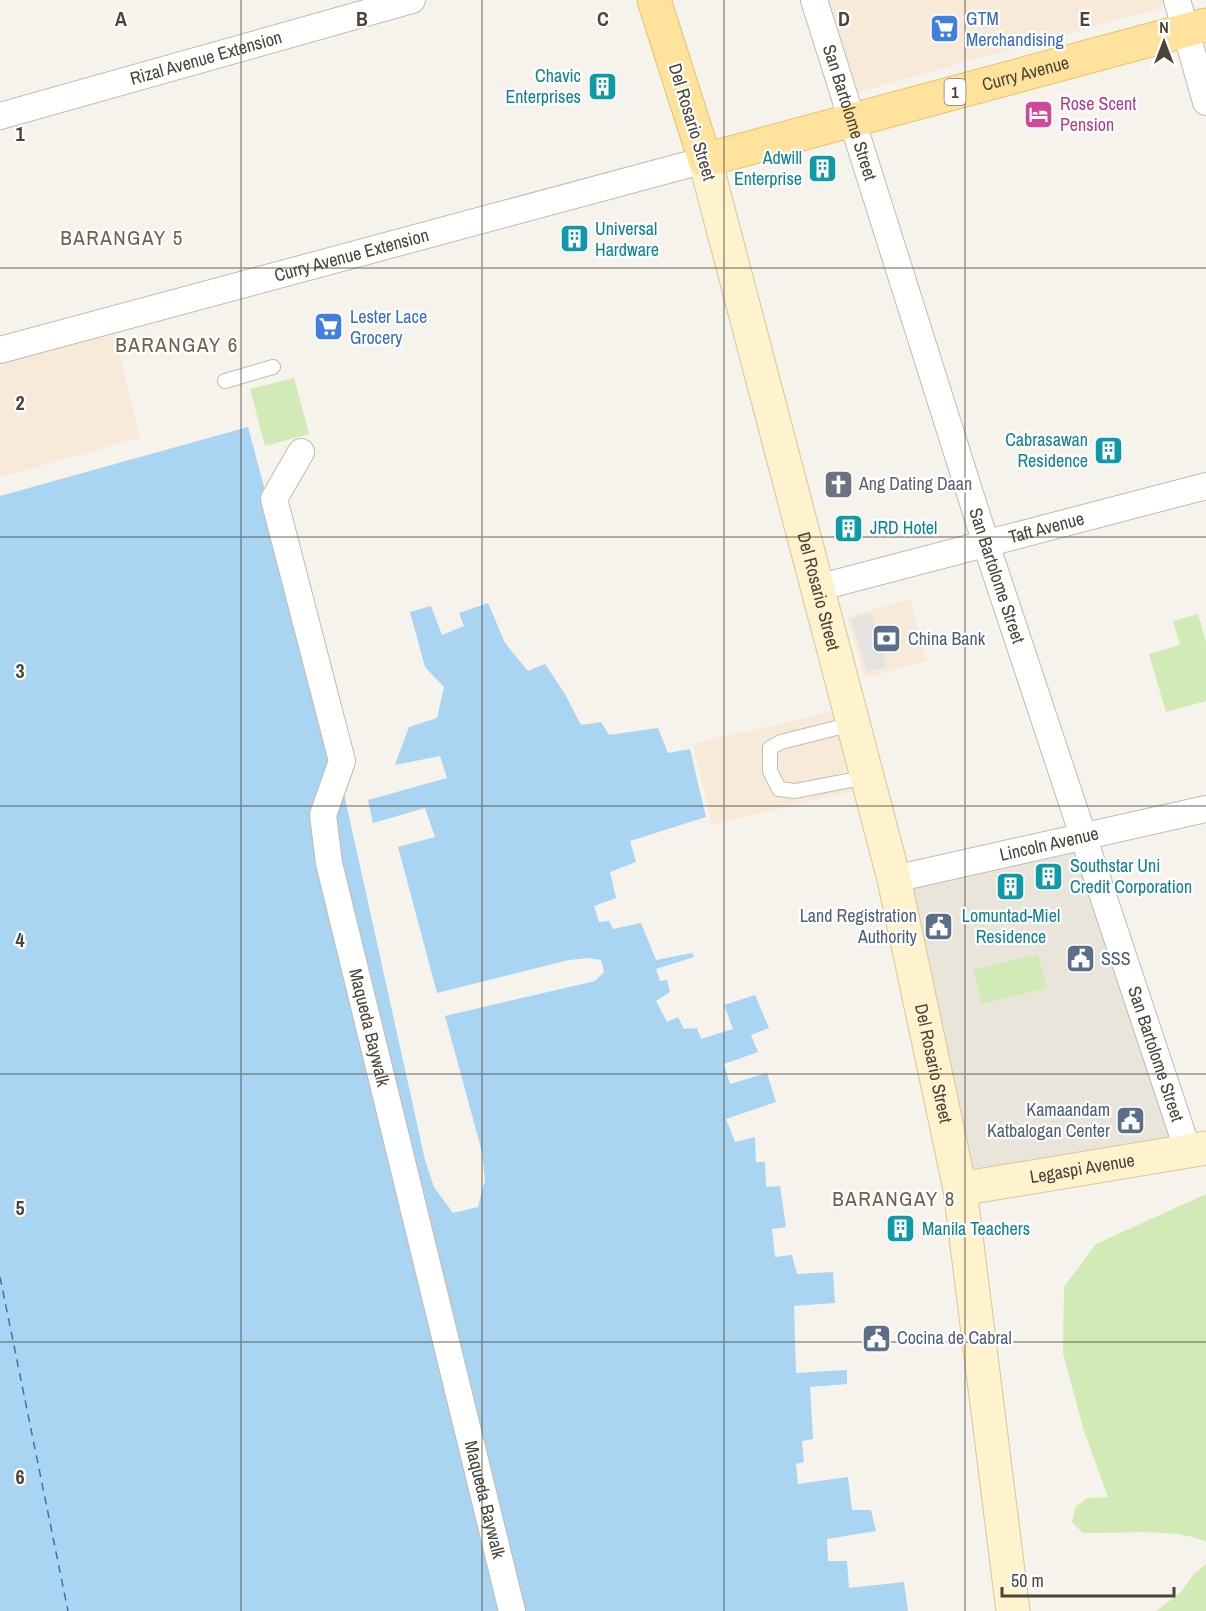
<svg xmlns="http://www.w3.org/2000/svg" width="1206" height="1611" font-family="'Archivo Narrow',sans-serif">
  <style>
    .residential { fill: #eae5da }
    .commercial { fill: #f7ead8 }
    .green { fill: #d2eab5 }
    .parking { fill: #e5e3e0 }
    .water { fill: #a9d4f2 }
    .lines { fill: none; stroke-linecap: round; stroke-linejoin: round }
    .ferry { stroke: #2e7ab2; stroke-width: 1.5; stroke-dasharray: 8 6; stroke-linecap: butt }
    .lane-casing { stroke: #c2bbae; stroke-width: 16 }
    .street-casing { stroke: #c2bbae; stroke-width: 28 }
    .secondary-casing { stroke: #d6c79b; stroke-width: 35 }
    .primary-casing { stroke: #e6c16a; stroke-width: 35 }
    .lane { stroke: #fff; stroke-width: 14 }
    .street { stroke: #fff; stroke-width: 26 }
    .secondary { stroke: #fff3cd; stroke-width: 33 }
    .primary { stroke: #ffe39c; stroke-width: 33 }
    .grid { fill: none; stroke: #4b4439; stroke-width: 1.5; stroke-opacity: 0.55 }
    .labels { text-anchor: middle; stroke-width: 4.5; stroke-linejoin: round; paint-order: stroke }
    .shield { fill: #fff; stroke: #817c74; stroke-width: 1.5 }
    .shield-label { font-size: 16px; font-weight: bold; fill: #4b4439 }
    .shop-label { font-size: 18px; fill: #366cbe; stroke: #fff; text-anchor: start }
    .street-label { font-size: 18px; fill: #4b4439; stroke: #fff }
    .culture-label { font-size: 18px; fill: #0d838f; stroke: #fff; text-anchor: start }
    .hotel-label { font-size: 18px; fill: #b23c85; stroke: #fff; text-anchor: start }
    .worship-label { font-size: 18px; fill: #5b616d; stroke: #fff; text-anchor: start }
    .service-label { font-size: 18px; fill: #4e5e75; stroke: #fff; text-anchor: start }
    .quarter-label { font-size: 21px; letter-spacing: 1.5px; fill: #6e6250; stroke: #fff }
    .grid-label { font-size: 20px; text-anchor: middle; font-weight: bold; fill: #4b4439; stroke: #fff; stroke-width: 4.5; stroke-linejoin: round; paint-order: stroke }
  </style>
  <rect width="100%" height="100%" fill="#f6f3ec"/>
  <polygon class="residential" points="1085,837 1188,1151 960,1189 894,879"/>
  <g class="commercial">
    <polygon points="829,0 1169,0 1171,5 858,92"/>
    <polygon points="114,331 140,438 0,477 0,361"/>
    <polygon points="910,599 927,661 865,678 847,617"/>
    <polygon points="843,709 862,789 712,825 693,744"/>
  </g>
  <g class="green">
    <polygon points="294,378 309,434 265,446 250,389"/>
    <polygon points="1198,614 1206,642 1206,701 1166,712 1149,654 1180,645 1173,621"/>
    <polygon points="1038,954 1047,988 982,1004 973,970"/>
    <path d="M1206 1194V1542C1176 1527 1118 1534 1083 1533L1072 1522 1076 1506 1088 1498 1108 1497 1084 1431 1063 1353 1064 1287 1096 1244Z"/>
    <polygon points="1206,1564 1206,1611 1156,1611 1181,1592 1193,1575"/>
  </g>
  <polygon class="parking" points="871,613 886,667 867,672 851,619"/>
  <polygon class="water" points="248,427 333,744 425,1160 434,1187 453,1213 478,1207 485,1180 482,1152 445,1016 595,981 604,972 601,960 589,958 569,960 437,993 398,847 435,837 425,808 373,823 368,800 447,778 440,756 395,765 409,727 437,718 444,687 425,667 410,612 431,606 442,635 464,626 459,613 488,603 505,643 528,671 545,664 565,694 581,725 601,722 609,735 658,728 668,753 690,749 706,817 630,841 636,862 610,872 616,898 594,906 599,922 609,921 613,929 641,923 656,960 692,953 694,957 656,969 660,981 667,980 670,992 656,1001 667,1022 678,1017 684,1029 697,1028 701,1039 733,1029 724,1005 755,995 769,1028 751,1035 758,1052 724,1064 730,1084 767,1073 776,1102 726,1119 735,1142 755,1137 756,1162 765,1162 766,1187 780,1186 786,1227 772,1229 775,1257 792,1255 797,1274 833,1272 835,1303 794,1306 796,1373 847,1370 847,1384 810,1387 813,1439 802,1441 804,1462 796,1464 798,1484 848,1477 852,1510 871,1510 876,1531 827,1539 828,1561 847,1561 849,1588 904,1582 908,1611 0,1611 0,496"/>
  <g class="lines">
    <polyline class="ferry" points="0,1277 68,1611"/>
    <defs>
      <g id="lane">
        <polyline points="225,381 273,367"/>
        <polyline points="852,724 781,742 770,748 770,771 779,789 795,791 867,777"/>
      </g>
      <g id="street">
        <path id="s1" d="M814 0 986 544 1188 1151"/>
        <polyline points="1177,0 1206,102"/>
        <path id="s2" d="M0 116 412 0"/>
        <path id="s3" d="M0 350 705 160"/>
        <path id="s4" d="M301 452 274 499 342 761 323 815 329 863 512 1611"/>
        <path id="s5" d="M817 588 1206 486"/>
        <path id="s6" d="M894 879 1206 809"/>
      </g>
      <g id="secondary">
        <path id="s7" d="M705 160 894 879 960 1189 1013 1611"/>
        <path id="s8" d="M960 1189 1206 1148"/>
      </g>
      <g id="primary">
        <path id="s9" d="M654 0 705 160 1206 25"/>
      </g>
    </defs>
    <use href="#lane" class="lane-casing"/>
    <use href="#street" class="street-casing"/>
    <use href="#secondary" class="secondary-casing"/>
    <use href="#primary" class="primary-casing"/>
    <use href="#lane" class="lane"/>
    <use href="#street" class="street"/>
    <use href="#secondary" class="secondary"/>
    <use href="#primary" class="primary"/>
  </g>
  <path class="grid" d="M241 0V1611M482 0V1611M724 0V1611M965 0V1611M0 268H1206M0 537H1206M0 806H1206M0 1074H1206M0 1342H1206"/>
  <defs>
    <symbol id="supermarket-square" viewBox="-11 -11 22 22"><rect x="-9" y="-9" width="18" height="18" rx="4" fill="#3f7fe0" stroke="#fff"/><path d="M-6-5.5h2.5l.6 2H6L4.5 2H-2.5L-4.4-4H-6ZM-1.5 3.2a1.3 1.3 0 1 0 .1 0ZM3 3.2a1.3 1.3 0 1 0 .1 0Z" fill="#fff"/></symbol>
    <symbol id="building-square" viewBox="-11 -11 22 22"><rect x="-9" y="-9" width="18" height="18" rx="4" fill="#0f9aa8" stroke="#fff"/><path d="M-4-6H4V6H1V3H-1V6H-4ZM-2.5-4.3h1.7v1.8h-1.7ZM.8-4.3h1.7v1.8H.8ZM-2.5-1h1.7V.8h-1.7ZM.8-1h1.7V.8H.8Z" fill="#fff"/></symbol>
    <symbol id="hotel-square" viewBox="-11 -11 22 22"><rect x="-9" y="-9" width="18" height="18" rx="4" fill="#d1479c" stroke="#fff"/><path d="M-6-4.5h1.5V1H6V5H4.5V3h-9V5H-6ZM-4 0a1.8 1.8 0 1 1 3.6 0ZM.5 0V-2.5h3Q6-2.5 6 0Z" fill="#fff"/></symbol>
    <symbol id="church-square" viewBox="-11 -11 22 22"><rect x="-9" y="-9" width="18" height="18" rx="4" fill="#6b7280" stroke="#fff"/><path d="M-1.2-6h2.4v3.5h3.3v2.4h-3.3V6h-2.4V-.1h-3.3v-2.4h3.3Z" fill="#fff"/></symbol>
    <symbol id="bank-square" viewBox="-11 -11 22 22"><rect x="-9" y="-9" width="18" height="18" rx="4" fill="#5c6f8a" stroke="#fff"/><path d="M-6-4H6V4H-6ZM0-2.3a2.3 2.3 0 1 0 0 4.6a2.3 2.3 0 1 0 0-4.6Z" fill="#fff"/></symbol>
    <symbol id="civic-square" viewBox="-11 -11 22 22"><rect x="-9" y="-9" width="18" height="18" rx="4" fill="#5c6f8a" stroke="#fff"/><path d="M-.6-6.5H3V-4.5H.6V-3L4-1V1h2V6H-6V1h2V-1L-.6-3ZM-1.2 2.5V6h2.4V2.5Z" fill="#fff"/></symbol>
  </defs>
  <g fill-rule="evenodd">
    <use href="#supermarket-square" x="928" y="12" width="33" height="33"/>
    <use href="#building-square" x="586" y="70" width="33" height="33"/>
    <use href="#hotel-square" x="1022" y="98" width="33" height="33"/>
    <use href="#building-square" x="806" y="152" width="33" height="33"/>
    <use href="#building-square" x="558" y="222" width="33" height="33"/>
    <use href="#supermarket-square" x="312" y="310" width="33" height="33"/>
    <use href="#building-square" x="1092" y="434" width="33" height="33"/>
    <use href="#church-square" x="822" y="468" width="33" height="33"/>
    <use href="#building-square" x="832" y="512" width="33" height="33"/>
    <use href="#bank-square" x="870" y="622" width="33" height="33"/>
    <use href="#building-square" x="1032" y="860" width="33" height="33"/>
    <use href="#building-square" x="994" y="870" width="33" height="33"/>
    <use href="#civic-square" x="922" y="910" width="33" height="33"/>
    <use href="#civic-square" x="1064" y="942" width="33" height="33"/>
    <use href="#civic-square" x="1114" y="1104" width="33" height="33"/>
    <use href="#building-square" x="884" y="1212" width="33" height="33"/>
    <use href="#civic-square" x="860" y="1322" width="33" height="33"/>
  </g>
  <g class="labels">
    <rect class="shield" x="944.5" y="79" width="21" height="26" rx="4.5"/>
    <g class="shield-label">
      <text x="955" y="98">1</text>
    </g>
    <g class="shop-label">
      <text x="966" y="25">GTM<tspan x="966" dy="21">Merchandising</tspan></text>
      <text x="350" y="323">Lester Lace<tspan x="350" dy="21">Grocery</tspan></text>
    </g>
    <g class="street-label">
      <text dy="6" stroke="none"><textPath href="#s2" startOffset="214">Rizal Avenue Extension</textPath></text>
      <text dy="6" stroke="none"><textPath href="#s9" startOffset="500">Curry Avenue</textPath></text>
      <text dy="6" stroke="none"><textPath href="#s1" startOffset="118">San Bartolome Street</textPath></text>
      <text transform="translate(692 122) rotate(73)" y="6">Del Rosario Street</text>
      <text dy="6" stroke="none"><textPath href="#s3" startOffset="364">Curry Avenue Extension</textPath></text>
      <text dy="6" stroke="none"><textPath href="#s5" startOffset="237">Taft Avenue</textPath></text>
      <text dy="6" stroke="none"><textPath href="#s1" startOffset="604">San Bartolome Street</textPath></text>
      <text dy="6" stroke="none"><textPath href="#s7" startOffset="446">Del Rosario Street</textPath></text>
      <text dy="6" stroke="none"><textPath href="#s6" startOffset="159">Lincoln Avenue</textPath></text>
      <text dy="6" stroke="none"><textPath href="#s4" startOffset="600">Maqueda Baywalk</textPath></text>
      <text dy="6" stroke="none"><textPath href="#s1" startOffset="1108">San Bartolome Street</textPath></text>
      <text dy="6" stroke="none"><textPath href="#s7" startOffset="932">Del Rosario Street</textPath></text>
      <text dy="6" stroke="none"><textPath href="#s8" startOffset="124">Legaspi Avenue</textPath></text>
      <text dy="6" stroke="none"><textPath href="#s4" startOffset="1086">Maqueda Baywalk</textPath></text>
    </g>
    <g class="culture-label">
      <text x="581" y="82" text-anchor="end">Chavic<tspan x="581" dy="21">Enterprises</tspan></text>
      <text x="802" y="164" text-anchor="end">Adwill<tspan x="802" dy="21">Enterprise</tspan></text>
      <text x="595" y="235">Universal<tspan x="595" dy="21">Hardware</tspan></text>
      <text x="1088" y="446" text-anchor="end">Cabrasawan<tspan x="1088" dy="21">Residence</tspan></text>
      <text x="870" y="534">JRD Hotel</text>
      <text x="1070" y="872">Southstar Uni<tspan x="1070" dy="21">Credit Corporation</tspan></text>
      <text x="1011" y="922" text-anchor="middle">Lomuntad-Miel<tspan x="1011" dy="21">Residence</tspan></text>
      <text x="922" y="1235">Manila Teachers</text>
    </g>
    <g class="hotel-label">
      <text x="1060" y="110">Rose Scent<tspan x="1060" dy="21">Pension</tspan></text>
    </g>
    <g class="worship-label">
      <text x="859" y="490">Ang Dating Daan</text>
    </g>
    <g class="service-label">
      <text x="908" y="645">China Bank</text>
      <text x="917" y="922" text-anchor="end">Land Registration<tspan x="917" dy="21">Authority</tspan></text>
      <text x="1101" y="965">SSS</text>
      <text x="1110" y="1116" text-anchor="end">Kamaandam<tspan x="1110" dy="21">Katbalogan Center</tspan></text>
      <text x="897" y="1344">Cocina de Cabral</text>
    </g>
    <g class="quarter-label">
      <text x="122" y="245">BARANGAY 5</text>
      <text x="177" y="352">BARANGAY 6</text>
      <text x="894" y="1206">BARANGAY 8</text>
    </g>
  </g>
  <g class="grid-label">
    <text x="121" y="26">A</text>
    <text x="362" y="26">B</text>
    <text x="603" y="26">C</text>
    <text x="844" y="26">D</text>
    <text x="1085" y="26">E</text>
    <text x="20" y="141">1</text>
    <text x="20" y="410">2</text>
    <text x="20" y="678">3</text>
    <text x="20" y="947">4</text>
    <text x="20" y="1215">5</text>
    <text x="20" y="1484">6</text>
  </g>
  <g transform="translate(1164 42)" stroke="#ffffff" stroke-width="4.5" paint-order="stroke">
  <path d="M0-4.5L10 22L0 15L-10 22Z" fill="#4b4439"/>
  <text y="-9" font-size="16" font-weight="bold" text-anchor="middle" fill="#4b4439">N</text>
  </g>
  <path d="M1002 1587v9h172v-9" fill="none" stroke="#4b4439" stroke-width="3"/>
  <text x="1011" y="1587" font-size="18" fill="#4b4439" stroke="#ffffff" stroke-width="4.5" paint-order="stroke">50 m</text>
</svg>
